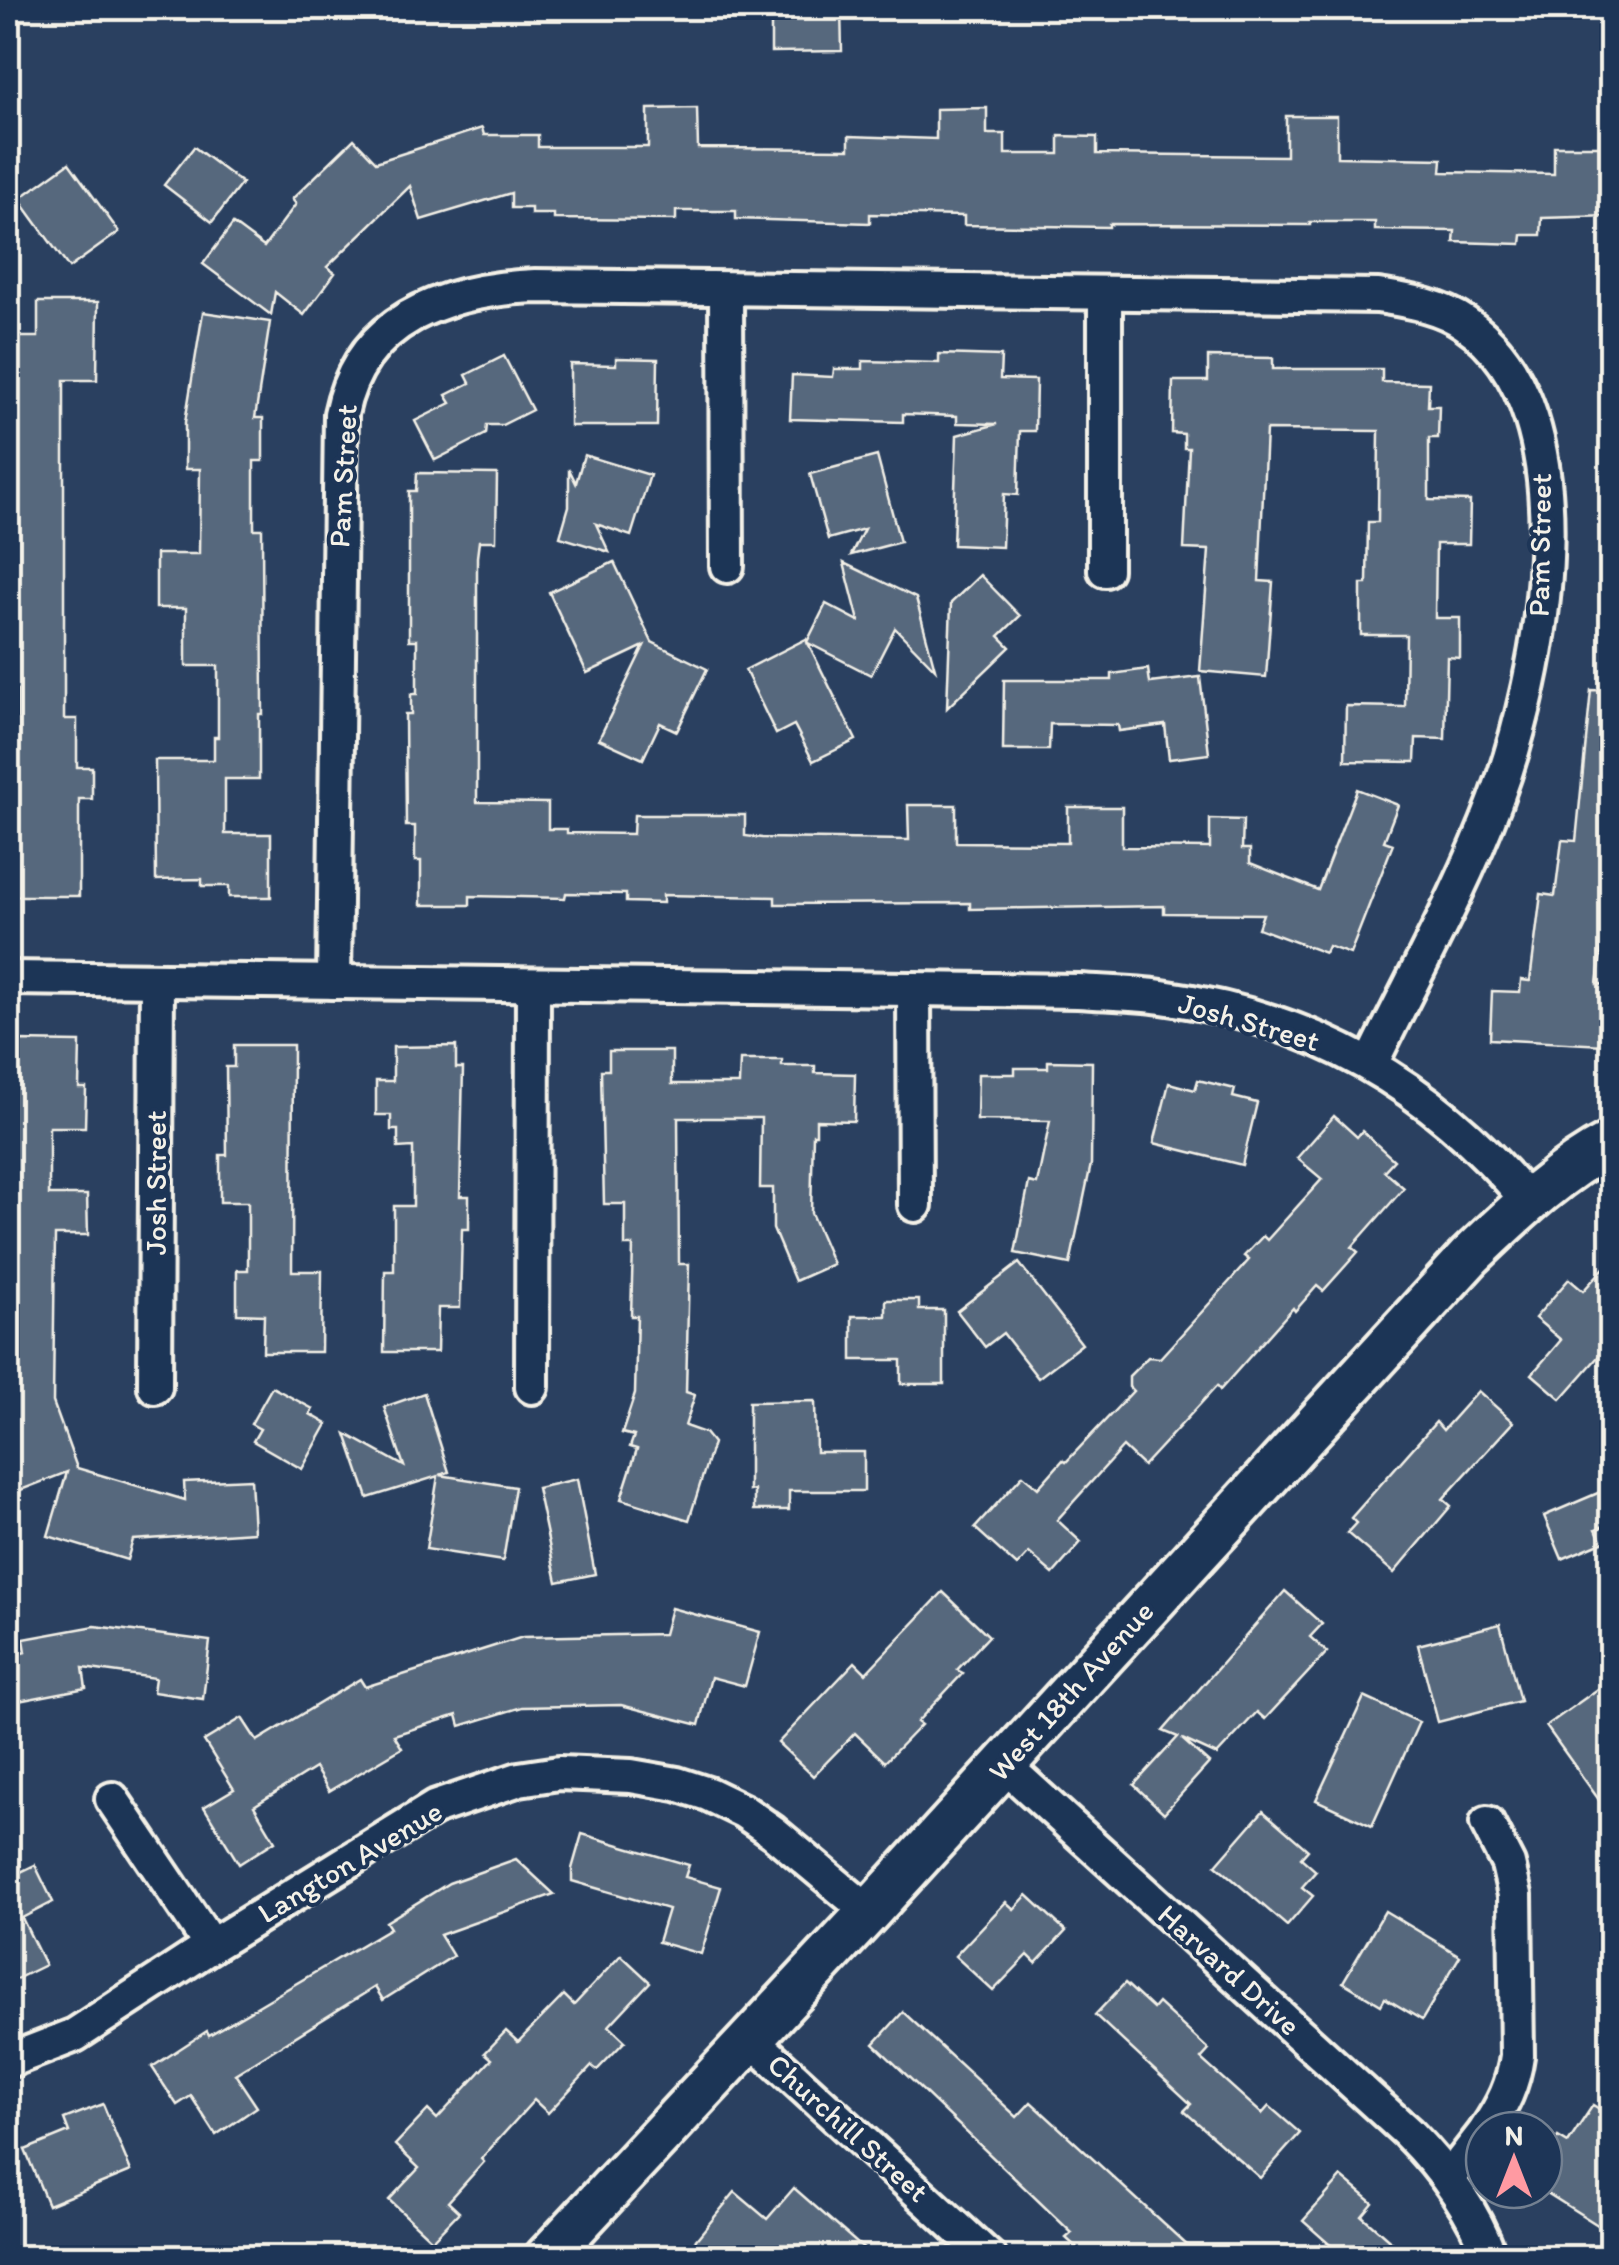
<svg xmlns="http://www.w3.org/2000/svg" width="1619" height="2265" font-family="Itim,sans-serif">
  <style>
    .building { fill: #56677d; stroke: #f4f1e8; stroke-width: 2.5 }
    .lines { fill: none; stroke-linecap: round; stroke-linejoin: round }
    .minor-casing { stroke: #f4f1e8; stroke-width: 40 }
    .tertiary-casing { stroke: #f4f1e8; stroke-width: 50 }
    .minor { stroke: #1d3557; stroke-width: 32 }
    .tertiary { stroke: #1d3557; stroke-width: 42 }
    .labels { text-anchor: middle; stroke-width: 8; stroke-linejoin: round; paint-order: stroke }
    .street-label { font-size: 30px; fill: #f4f1e8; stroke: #1d3557 }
  </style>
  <rect width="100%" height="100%" fill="#2a4060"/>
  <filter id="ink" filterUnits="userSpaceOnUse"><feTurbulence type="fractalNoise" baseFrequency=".01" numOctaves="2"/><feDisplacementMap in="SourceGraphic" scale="20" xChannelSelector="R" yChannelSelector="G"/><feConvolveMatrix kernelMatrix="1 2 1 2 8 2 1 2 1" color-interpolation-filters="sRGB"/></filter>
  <g filter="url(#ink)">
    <g class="building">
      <polygon points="771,8 841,8 842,51 771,52"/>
      <polygon points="697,108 698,148 849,149 849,136 936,139 936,109 987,108 987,134 1005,134 1005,154 1059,154 1059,136 1097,137 1097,154 1286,156 1286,116 1337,116 1337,157 1442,159 1441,172 1554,174 1554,146 1612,146 1612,216 1542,218 1541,235 1522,235 1521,244 1454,242 1455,231 1375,230 1375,222 1310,222 1310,225 1109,224 1109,227 964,225 964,216 870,214 870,223 736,219 736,211 676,211 676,220 554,219 554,214 531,214 531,208 511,208 511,193 421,220 410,186 327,267 335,273 304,315 275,292 271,315 203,264 233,224 264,247 296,204 292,199 354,139 376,162 482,128 484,135 538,135 538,147 648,147 648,109"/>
      <polygon points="194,147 242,183 212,222 164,185"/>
      <polygon points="69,163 119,232 69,268 19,199"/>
      <polygon points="38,302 98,302 97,380 64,380 64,719 77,719 77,767 92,767 92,799 79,799 79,896 16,896 16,862 8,862 10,761 17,761 17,690 8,690 8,337 38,337"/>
      <polygon points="203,312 270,322 255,418 263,418 263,461 254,461 254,529 262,529 263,714 259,714 259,779 225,779 225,834 271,834 271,897 229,897 229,886 202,886 202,879 156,880 155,760 214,760 214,737 218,737 218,666 186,666 186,608 156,608 156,554 199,554 200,469 185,469 185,422"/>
      <polygon points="939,354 1001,356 1000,379 1036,380 1035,431 1020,431 1018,495 1004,494 1002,547 953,545 957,435 997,424 957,423 957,416 903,414 903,422 790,419 792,375 833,377 834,369 863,369 863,361 939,363"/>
      <polygon points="504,356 532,410 502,425 487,425 486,434 435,460 415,421 451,403 446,395 470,383 466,375"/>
      <polygon points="1208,357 1273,358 1273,369 1382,369 1382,382 1429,383 1428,406 1439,406 1438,438 1429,438 1429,500 1470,501 1469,544 1436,544 1435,618 1460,618 1460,658 1447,657 1445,739 1416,738 1415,762 1345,761 1346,706 1405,707 1406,635 1361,635 1361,584 1367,584 1368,522 1378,522 1379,431 1266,430 1259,581 1273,582 1266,677 1200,671 1209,550 1184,549 1189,448 1184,448 1184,434 1172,433 1173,381 1208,381"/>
      <polygon points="616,358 658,359 657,426 570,426 570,364 616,365"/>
      <polygon points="584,455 650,475 631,536 596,524 609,552 560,537 569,506 569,469 576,483"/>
      <polygon points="877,456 900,542 851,555 864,529 828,539 810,474"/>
      <polygon points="417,473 497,474 496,541 479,541 477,557 477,802 548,803 548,829 567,829 567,833 633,834 634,815 745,815 745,836 762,838 909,840 908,805 956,805 956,842 1068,843 1068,807 1122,807 1122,847 1210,848 1210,819 1243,820 1242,849 1250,849 1250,863 1318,890 1357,789 1398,805 1384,841 1393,844 1350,954 1328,946 1325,953 1258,928 1263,914 1164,913 1164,906 970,909 970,903 775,904 775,897 663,895 663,903 626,902 626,894 566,893 565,898 470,896 470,905 421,905 421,861 415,861 415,826 406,826 405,714 411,714 411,694 417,694 417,640 409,640 409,491 416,491"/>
      <polygon points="614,562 652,642 707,669 677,731 660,723 643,759 599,739 644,646 587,673 549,592"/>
      <polygon points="844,563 916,598 935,669 895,628 871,675 808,643 856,740 813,761 794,725 776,734 745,670 806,639 807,642 826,604 859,621"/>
      <polygon points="980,575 1020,616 999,636 1010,647 947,708 951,603"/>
      <polygon points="1148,669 1150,683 1200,677 1209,754 1169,759 1165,725 1119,731 1118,725 1050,724 1049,750 1003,750 1004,680 1112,680 1112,674"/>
      <polygon points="1591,690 1612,691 1612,868 1597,984 1608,985 1604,1045 1490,1039 1492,991 1520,992 1521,980 1530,981 1541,894 1555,896 1562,840 1576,841"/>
      <polygon points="18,1041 80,1042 79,1088 86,1088 85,1127 49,1127 49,1195 87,1195 88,1235 55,1235 53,1402 77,1468 185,1500 184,1482 251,1479 254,1532 133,1540 127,1560 48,1536 67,1472 8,1495 8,1076 18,1076"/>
      <polygon points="234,1045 293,1045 292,1271 322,1271 321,1352 263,1352 264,1315 237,1314 237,1270 248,1270 248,1202 220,1202 220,1155 227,1155 226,1067 234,1067"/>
      <polygon points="456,1046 456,1068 463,1068 460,1196 469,1196 469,1229 462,1229 460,1308 438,1308 437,1352 384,1352 385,1271 394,1271 394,1206 413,1206 413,1147 398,1148 398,1130 391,1130 391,1115 376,1115 376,1081 393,1081 393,1047"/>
      <polygon points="609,1051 672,1051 672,1084 739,1084 740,1060 782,1060 782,1066 815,1066 815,1073 855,1074 854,1121 816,1120 816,1134 813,1134 811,1213 833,1264 795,1281 773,1229 773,1188 760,1188 761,1118 678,1118 679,1264 689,1264 686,1392 695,1395 685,1426 705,1433 713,1443 689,1520 621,1499 637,1449 630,1447 634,1436 622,1433 635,1394 637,1316 631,1316 633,1246 625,1246 625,1204 604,1204 601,1070 609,1070"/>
      <polygon points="1048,1061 1092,1062 1091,1164 1070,1264 1015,1253 1029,1182 1037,1184 1050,1121 977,1120 978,1074 1015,1074 1015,1068 1048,1068"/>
      <polygon points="1198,1080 1235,1089 1233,1097 1257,1103 1242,1165 1154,1143 1169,1083 1195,1090"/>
      <polygon points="1334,1116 1357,1137 1362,1131 1394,1160 1384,1171 1404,1188 1352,1247 1358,1252 1323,1291 1317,1286 1295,1311 1293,1308 1220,1390 1217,1386 1143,1466 1123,1447 1057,1520 1081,1542 1053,1574 1029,1553 1017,1566 975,1528 1023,1475 1038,1488 1063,1460 1066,1462 1133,1391 1129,1387 1129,1376 1148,1357 1160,1358 1249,1260 1244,1256 1263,1236 1267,1240 1322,1179 1297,1158"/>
      <polygon points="1612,1259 1612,1341 1561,1399 1532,1374 1561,1340 1535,1318 1569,1279 1583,1291"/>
      <polygon points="1019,1263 1082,1344 1038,1378 1003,1333 985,1347 957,1311"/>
      <polygon points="886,1300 919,1300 919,1310 944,1310 944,1384 901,1384 901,1360 852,1360 852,1316 886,1316"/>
      <polygon points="272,1387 313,1409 310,1414 327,1424 302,1469 253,1441 260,1429 251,1424"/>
      <polygon points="1478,1391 1513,1422 1443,1499 1451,1506 1394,1573 1347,1533 1356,1523 1351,1518 1436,1422 1443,1430"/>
      <polygon points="424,1393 449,1472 440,1475 515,1487 503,1561 426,1549 438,1476 368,1498 346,1434 404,1466 384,1407"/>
      <polygon points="815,1401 816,1452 864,1452 864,1491 789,1491 789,1510 754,1510 754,1490 749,1491 749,1402"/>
      <polygon points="577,1479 595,1574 557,1582 537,1488"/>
      <polygon points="1612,1487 1612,1523 1596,1529 1602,1542 1562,1559 1544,1516"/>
      <polygon points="1285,1591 1322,1624 1310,1637 1327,1652 1265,1719 1257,1712 1217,1755 1182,1739 1209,1763 1164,1813 1134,1785 1178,1737 1163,1731"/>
      <polygon points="943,1592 989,1636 957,1670 963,1673 917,1722 921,1725 885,1762 855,1733 813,1776 778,1743 855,1662 866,1673"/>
      <polygon points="671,1608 760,1632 745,1686 711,1677 699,1725 621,1705 522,1707 460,1726 457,1715 394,1735 402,1748 329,1791 315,1768 254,1806 275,1841 239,1864 204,1807 234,1789 204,1741 242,1718 257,1741 360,1679 365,1687 523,1637 664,1634"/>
      <polygon points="1500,1624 1520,1701 1438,1722 1418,1645"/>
      <polygon points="95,1626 210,1641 203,1699 153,1692 155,1678 83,1668 86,1688 8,1703 8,1656 26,1652 24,1639"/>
      <polygon points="1612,1679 1612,1818 1546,1726"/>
      <polygon points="1364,1697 1419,1722 1372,1826 1316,1800"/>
      <polygon points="1263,1811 1308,1850 1301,1858 1316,1871 1302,1887 1313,1896 1287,1926 1216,1865"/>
      <polygon points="582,1834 689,1865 685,1877 721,1887 701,1954 658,1942 668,1909 572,1881 572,1869"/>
      <polygon points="516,1859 554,1894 440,1935 453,1956 383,2000 375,1987 235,2074 257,2107 216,2135 191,2096 177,2105 152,2067 207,2031 209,2035 390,1928 386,1922 449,1883"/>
      <polygon points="35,1865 53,1902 22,1918 45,1965 8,1983 8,1878"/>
      <polygon points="1027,1895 1066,1931 1036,1963 1028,1955 993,1991 955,1956 1006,1902 1014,1909"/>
      <polygon points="1385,1911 1460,1956 1422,2020 1385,1998 1381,2005 1343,1982"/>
      <polygon points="621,1955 650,1982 609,2026 625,2041 597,2070 592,2066 548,2113 534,2100 481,2159 484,2162 448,2202 459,2212 432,2240 389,2200 419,2168 395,2145 428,2110 437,2119 492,2059 485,2053 506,2031 518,2042 564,1995 574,2005"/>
      <polygon points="1125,1983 1153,2009 1158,2003 1209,2050 1201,2059 1262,2114 1269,2106 1300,2133 1260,2178 1184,2111 1191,2104 1095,2015"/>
      <polygon points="903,2012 1017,2117 1031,2102 1201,2258 1088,2258 1066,2238 1072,2233 874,2044"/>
      <polygon points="103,2104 131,2171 48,2205 25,2150 69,2132 64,2119"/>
      <polygon points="1593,2105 1612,2117 1612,2234 1544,2191 1544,2158 1558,2137 1568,2143"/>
      <polygon points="1342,2177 1373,2203 1362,2216 1410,2258 1345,2258 1303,2221"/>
      <polygon points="794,2188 874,2258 681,2258 735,2192 767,2219"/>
    </g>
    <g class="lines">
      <defs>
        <g id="minor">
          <polyline points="726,289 727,566"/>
          <polyline points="1105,294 1105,570"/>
          <path d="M8 978 1078 991C1106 993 1134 993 1162 997 1314 1018 1431 1084 1528 1201"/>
          <path d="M334 982 341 414C361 317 447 290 535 286L1378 296C1408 301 1439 305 1465 323 1595 412 1542 677 1495 802 1461 892 1413 977 1371 1064"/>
          <polyline points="914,989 915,1205"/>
          <polyline points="155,1387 157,980"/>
          <polyline points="532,1387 533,985"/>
          <path d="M1004 1765 1407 2132C1443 2168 1473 2209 1491 2258"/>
          <polyline points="112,1799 211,1946"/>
          <polyline points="751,2039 990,2258"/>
          <polyline points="8,2061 75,2035 211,1946 434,1808 519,1779 559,1773 631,1776 677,1784 708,1794 743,1811 773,1832 869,1912"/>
          <path d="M1486 2130C1503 2105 1513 2085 1517 2056L1515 1895 1508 1864 1487 1823"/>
          <polyline points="1449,2178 1484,2133"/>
        </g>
        <path id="tertiary" d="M546 2258 869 1912 1470 1256C1514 1214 1558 1171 1612 1143"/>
      </defs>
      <use href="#minor" class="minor-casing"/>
      <use href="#tertiary" class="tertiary-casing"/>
      <use href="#minor" class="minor"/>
      <use href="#tertiary" class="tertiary"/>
    </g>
  </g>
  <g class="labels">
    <g class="street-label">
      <text transform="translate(343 476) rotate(-87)" y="10">Pam Street</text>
      <text transform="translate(1540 545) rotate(-89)" y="10">Pam Street</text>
      <text transform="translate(1249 1022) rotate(16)" y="10">Josh Street</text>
      <text transform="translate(156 1183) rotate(-90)" y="10">Josh Street</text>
      <text transform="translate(1071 1691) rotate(-48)" y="10">West 18th Avenue</text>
      <text transform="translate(350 1862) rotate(-31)" y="10">Langton Avenue</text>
      <text transform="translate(1229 1970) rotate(42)" y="10">Harvard Drive</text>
      <text transform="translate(848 2128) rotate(42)" y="10">Churchill Street</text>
    </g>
  </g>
  <rect width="1619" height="2265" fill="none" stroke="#1d3557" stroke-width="40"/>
  <rect x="20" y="20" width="1579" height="2225" fill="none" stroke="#f4f1e8" stroke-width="4" filter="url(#ink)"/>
  <g transform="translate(1514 2160)"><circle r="48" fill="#1d3557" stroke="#738091" stroke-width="2.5"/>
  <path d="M0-8L18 38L0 25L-18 38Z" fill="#ff9aa2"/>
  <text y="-15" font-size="28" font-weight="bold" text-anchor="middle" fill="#f4f1e8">N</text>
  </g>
</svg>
